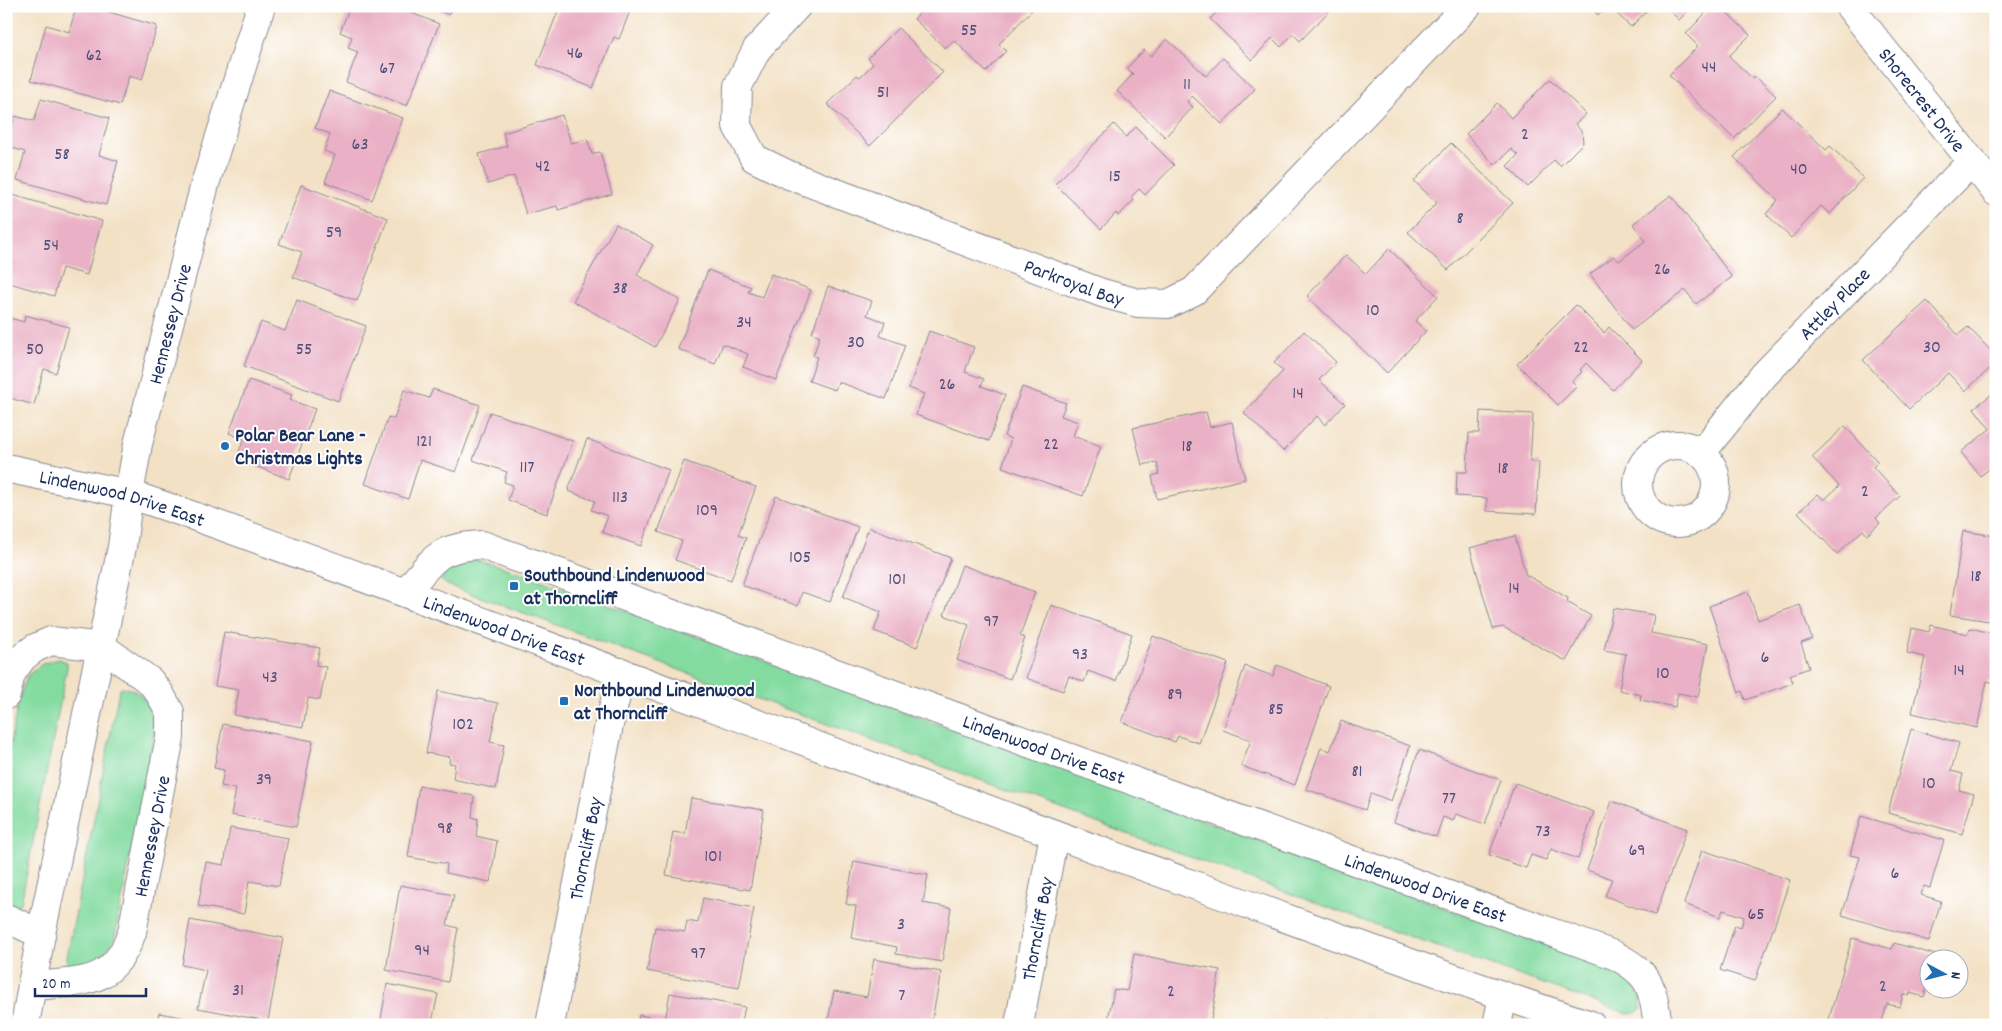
<svg xmlns="http://www.w3.org/2000/svg" width="2002" height="1031" font-family="Dekko,sans-serif">
  <style>
    .green { fill: #83dba0; stroke: #4f857f }
    .building { fill: #eab0c5 }
    .lines { fill: none; stroke-linecap: round; stroke-linejoin: round }
    .minor-casing { stroke: #878892; stroke-width: 30 }
    .tertiary-casing { stroke: #878892; stroke-width: 30 }
    .minor { stroke: #fff; stroke-width: 28 }
    .tertiary { stroke: #fff; stroke-width: 28 }
    .poi-dot { fill: #1f6fb2; stroke: #fff; stroke-width: 2 }
    .labels { text-anchor: middle; stroke-width: 4; stroke-linejoin: round; paint-order: stroke }
    .number-label { font-size: 18px; fill: #4f4f78 }
    .street-label { font-size: 20px; fill: #1b2f5e; stroke: #fff }
    .poi-label { font-size: 20px; font-weight: bold; fill: #1b2f5e; stroke: #fff; text-anchor: start }
  </style>
  <rect width="100%" height="100%" fill="#fff"/>
  <filter id="ink" filterUnits="userSpaceOnUse"><feTurbulence type="fractalNoise" baseFrequency=".02" numOctaves="2"/><feDisplacementMap in="SourceGraphic" scale="10" xChannelSelector="R" yChannelSelector="G"/><feConvolveMatrix kernelMatrix="1 2 1 2 8 2 1 2 1" color-interpolation-filters="sRGB"/></filter>
  <filter id="wash" filterUnits="userSpaceOnUse"><feTurbulence type="fractalNoise" baseFrequency=".0096" numOctaves="4" result="noise"/><feDisplacementMap in="SourceGraphic" scale="20" xChannelSelector="R" yChannelSelector="G"/><feGaussianBlur stdDeviation="1.12" result="paint"/><feColorMatrix in="noise" values="0 0 0 0 0 0 0 0 0 0 0 0 0 0 0 0 0 1.4 0 .05"/><feComposite in="paint" operator="in"/></filter>
  <g filter="url(#wash)">
    <rect width="100%" height="100%" fill="#f3e1c5"/>
    <g class="green">
      <path d="M471 558 510 569 1600 964C1619 973 1644 984 1641 1009L1635 1013H1626L1384 928 447 585 441 580 448 567Z"/>
      <polygon points="59,659 67,662 67,668 21,903 15,907 6,903 6,763 18,703 27,676 42,664"/>
      <path d="M123 687C146 691 154 713 154 734L114 940C106 952 84 979 67 964V957L119 690Z"/>
    </g>
    <g id="blocks">
      <g class="building">
        <polygon points="88,6 157,26 142,80 129,76 120,105 31,80 46,25 69,32 76,8 87,11"/>
        <polygon points="350,6 394,6 439,24 407,106 346,82 358,52 348,48 352,37 340,32"/>
        <polygon points="428,6 452,6 449,15"/>
        <polygon points="560,6 632,6 619,39 614,37 593,88 537,65"/>
        <polygon points="926,6 1030,6 1033,9 999,44 1006,51 986,72 954,40 945,48 914,19"/>
        <polygon points="1223,6 1334,6 1300,41 1293,34 1281,47 1272,38 1252,60 1210,19"/>
        <polygon points="1589,6 1606,6 1598,15"/>
        <polygon points="1609,6 1651,6 1631,27"/>
        <polygon points="1665,6 1693,6 1679,20"/>
        <polygon points="1712,6 1720,6 1750,35 1729,56 1753,79 1755,76 1776,96 1734,139 1669,75 1698,46 1686,34"/>
        <polygon points="898,28 943,72 870,146 827,104 857,75 860,77 873,64 868,58"/>
        <polygon points="1167,39 1206,76 1223,58 1255,89 1222,124 1192,96 1187,102 1193,107 1165,137 1117,91 1133,74 1127,68 1144,50 1151,56"/>
        <polygon points="1550,79 1586,114 1575,124 1582,132 1583,143 1560,166 1554,160 1528,187 1507,166 1518,155 1511,149 1495,165 1466,134 1497,103 1511,118"/>
        <polygon points="329,91 403,118 372,200 325,182 335,155 324,151 330,134 315,128"/>
        <polygon points="41,99 109,118 99,155 118,161 106,205 17,180 25,152 6,146 15,116 34,121"/>
        <polygon points="1782,108 1826,150 1830,146 1863,178 1830,214 1821,206 1791,238 1766,214 1778,200 1734,157"/>
        <polygon points="562,115 571,143 587,139 592,154 600,152 612,194 558,210 557,206 526,214 514,176 488,184 479,154 507,146 503,133"/>
        <polygon points="1114,124 1126,137 1136,127 1174,165 1145,195 1139,189 1131,197 1134,200 1118,216 1116,213 1101,229 1055,184"/>
        <polygon points="1451,143 1513,203 1448,270 1408,232 1437,203 1414,181"/>
        <polygon points="301,185 388,218 357,301 293,277 302,252 279,244"/>
        <polygon points="6,193 102,221 87,275 62,268 54,296 6,282"/>
        <polygon points="1671,195 1732,277 1696,304 1685,290 1632,330 1590,274 1614,256 1619,261 1645,241 1633,224"/>
        <polygon points="616,224 653,245 637,275 680,300 655,347 573,301"/>
        <polygon points="1389,249 1438,296 1415,321 1426,331 1387,373 1307,296 1346,255 1366,274"/>
        <polygon points="708,270 751,287 748,292 762,297 771,274 811,290 776,380 743,367 748,354 723,344 715,364 678,349"/>
        <polygon points="828,286 872,301 867,315 885,322 880,336 905,345 886,399 838,382 835,390 809,381 817,357 813,356 820,336 812,333"/>
        <polygon points="297,300 366,326 338,401 244,366 261,322 285,331"/>
        <polygon points="1927,301 1958,335 1968,327 1996,356 1996,363 1965,391 1948,373 1909,409 1863,360"/>
        <polygon points="1576,305 1604,333 1609,327 1642,360 1613,390 1586,363 1580,370 1582,372 1572,381 1577,386 1558,405 1517,364"/>
        <polygon points="25,315 69,327 56,373 44,369 34,405 6,397 6,317 24,322"/>
        <polygon points="929,331 974,347 965,372 984,379 981,386 1005,395 989,441 916,415 924,394 909,388"/>
        <polygon points="1304,331 1336,362 1319,380 1345,404 1325,425 1317,416 1283,451 1244,413 1283,371 1274,363"/>
        <polygon points="249,380 292,395 290,400 315,409 289,479 236,459 244,439 229,433"/>
        <polygon points="1022,387 1066,403 1061,416 1078,422 1073,436 1101,446 1083,496 1002,467 1011,439 1004,436"/>
        <polygon points="433,389 480,405 456,472 420,460 408,499 365,484 388,417 394,419 404,390 429,398"/>
        <polygon points="1996,391 1996,474 1991,468 1980,476 1961,452 1990,429 1974,408"/>
        <polygon points="1480,411 1533,414 1530,462 1539,462 1536,514 1487,511 1487,498 1456,496 1457,472 1467,472 1469,433 1479,433"/>
        <polygon points="490,412 573,441 547,514 508,500 513,485 504,482 507,472 473,460"/>
        <polygon points="1206,412 1210,427 1232,422 1245,479 1157,499 1152,476 1159,474 1157,462 1142,465 1133,428"/>
        <polygon points="1845,426 1878,462 1873,467 1900,496 1876,518 1880,523 1867,535 1863,530 1837,554 1798,512 1818,494 1824,500 1839,486 1812,457"/>
        <polygon points="587,439 669,470 641,546 602,532 608,516 591,510 595,501 568,491"/>
        <polygon points="684,461 756,487 738,535 746,538 731,580 675,560 682,541 658,532"/>
        <polygon points="776,496 858,527 830,602 802,592 798,606 742,585"/>
        <polygon points="869,527 951,558 917,647 874,631 881,612 843,597"/>
        <polygon points="1963,531 1996,536 1996,622 1950,615"/>
        <polygon points="1515,536 1526,575 1568,598 1567,602 1591,616 1566,661 1503,627 1493,629 1470,548"/>
        <polygon points="962,565 1035,592 1020,636 1025,638 1010,679 957,660 969,625 944,615"/>
        <polygon points="1748,592 1758,620 1800,605 1812,639 1801,643 1809,668 1790,675 1793,683 1745,700 1742,691 1739,693 1709,606"/>
        <polygon points="1051,605 1132,634 1116,681 1088,671 1084,682 1069,676 1063,691 1026,678"/>
        <polygon points="1613,608 1654,615 1651,633 1708,644 1698,697 1678,693 1675,707 1640,700 1641,695 1619,690 1626,654 1604,650"/>
        <polygon points="1931,625 1968,634 1970,628 1996,634 1996,683 1987,681 1977,728 1912,713 1925,657 1907,653 1912,628 1929,632"/>
        <polygon points="224,632 320,648 316,665 326,667 320,700 308,698 303,727 234,715 239,690 215,686"/>
        <polygon points="1153,636 1228,663 1199,743 1178,736 1175,742 1122,722"/>
        <polygon points="1277,665 1329,686 1295,785 1241,766 1251,740 1223,730 1245,666 1273,676"/>
        <polygon points="438,691 498,703 490,742 504,745 496,789 453,779 455,764 449,763 450,757 426,753"/>
        <polygon points="1341,721 1410,746 1391,801 1371,793 1365,810 1306,789 1321,748 1330,751"/>
        <polygon points="223,724 313,741 296,827 231,815 236,789 221,786 224,770 214,768"/>
        <polygon points="1911,729 1959,743 1951,771 1963,774 1959,790 1974,794 1962,834 1888,813"/>
        <polygon points="1419,750 1501,780 1485,824 1456,814 1453,821 1443,817 1436,837 1394,822"/>
        <polygon points="1515,783 1594,812 1578,859 1551,849 1546,860 1531,855 1526,868 1489,855"/>
        <polygon points="419,786 474,796 472,817 478,819 476,836 497,841 490,882 446,873 447,864 408,857"/>
        <polygon points="691,798 764,810 750,890 666,875 673,832 685,834"/>
        <polygon points="1612,801 1687,829 1655,915 1605,896 1612,879 1587,870"/>
        <polygon points="1861,816 1944,840 1930,888 1924,886 1921,895 1941,901 1929,941 1842,915 1860,857 1850,855"/>
        <polygon points="230,828 288,838 279,886 249,881 244,914 198,906 206,862 224,865"/>
        <polygon points="1702,850 1790,880 1755,981 1720,970 1735,925 1741,927 1744,917 1723,910 1720,917 1684,904"/>
        <polygon points="854,861 928,875 923,903 951,908 942,962 896,954 897,947 851,938 856,906 846,904"/>
        <polygon points="400,885 454,895 447,925 458,928 448,982 386,970"/>
        <polygon points="703,898 754,908 739,988 647,971 655,927 685,932 687,921 698,923"/>
        <polygon points="190,920 283,938 268,1021 198,1008 206,970 182,965"/>
        <polygon points="1852,938 1892,949 1894,943 1936,955 1935,958 1930,958 1930,977 1924,997 1910,993 1909,996 1903,994 1900,1007 1887,1004 1881,1025 1847,1025 1829,1019"/>
        <polygon points="1134,954 1220,970 1210,1025 1107,1025 1114,989 1127,991"/>
        <polygon points="874,959 941,972 931,1025 827,1025 834,991 867,997"/>
        <polygon points="387,984 438,994 432,1022 440,1025 380,1025"/>
        <polygon points="670,993 745,1007 741,1025 637,1025 639,1015 665,1020"/>
        <polygon points="159,1013 203,1021 203,1025 156,1025"/>
        <polygon points="1325,1019 1349,1024 1349,1025 1324,1025"/>
      </g>
    </g>
  </g>
  <g filter="url(#ink)">
    <use href="#blocks" fill-opacity="0" stroke="#878892" stroke-width="1"/>
    <g class="lines">
      <defs>
        <g id="minor">
          <path id="s1" d="M797 6 757 49 738 86 737 126 754 158 789 175 1102 293 1138 303 1168 304 1194 291 1467 6"/>
          <path id="s2" d="M1849 6 1996 192"/>
          <circle cx="1677" cy="484" r="39"/>
          <path id="s3" d="M1702 452 1764 375 1972 161"/>
          <path id="s4" d="M129 494 138 444 205 184 261 6"/>
          <path id="s5" d="M406 592C433 560 436 547 482 545L1614 955C1651 974 1652 986 1658 1025"/>
          <path d="M6 695 11 674 23 657 35 648 51 641 102 647 150 681 160 694 170 712V737L132 932C114 986 82 981 33 986"/>
          <polyline points="6,918 41,934"/>
          <path id="s6" d="M550 1025 609 725 622 672"/>
          <path id="s7" d="M1019 1025 1054 834"/>
          <polyline points="1497,1025 1503,996"/>
        </g>
        <g id="tertiary">
          <path id="s8" d="M6 468 129 494 185 513C523 634 857 763 1194 885 1326 932 1457 982 1591 1025"/>
          <polyline points="25,1025 41,934 122,547 129,494"/>
        </g>
      </defs>
      <use href="#minor" class="minor-casing"/>
      <use href="#tertiary" class="tertiary-casing"/>
      <use href="#minor" class="minor"/>
      <use href="#tertiary" class="tertiary"/>
    </g>
  </g>
  <g class="poi-dot">
    <circle cx="225" cy="446" r="5"/>
    <rect x="509" y="581" width="10" height="10" rx="2.5"/>
    <rect x="559" y="696" width="10" height="10" rx="2.5"/>
  </g>
  <g class="labels">
    <g class="number-label">
      <text x="969" y="35">55</text>
      <text x="575" y="58">46</text>
      <text x="94" y="60">62</text>
      <text x="1709" y="72">44</text>
      <text x="387" y="73">67</text>
      <text x="1187" y="89">11</text>
      <text x="883" y="97">51</text>
      <text x="1525" y="139">2</text>
      <text x="360" y="149">63</text>
      <text x="62" y="159">58</text>
      <text x="543" y="171">42</text>
      <text x="1799" y="174">40</text>
      <text x="1115" y="181">15</text>
      <text x="1460" y="223">8</text>
      <text x="334" y="237">59</text>
      <text x="51" y="250">54</text>
      <text x="1662" y="274">26</text>
      <text x="620" y="293">38</text>
      <text x="1373" y="315">10</text>
      <text x="744" y="327">34</text>
      <text x="856" y="347">30</text>
      <text x="1581" y="352">22</text>
      <text x="1932" y="352">30</text>
      <text x="35" y="354">50</text>
      <text x="304" y="354">55</text>
      <text x="947" y="389">26</text>
      <text x="1298" y="398">14</text>
      <text x="424" y="446">121</text>
      <text x="1051" y="449">22</text>
      <text x="1187" y="451">18</text>
      <text x="527" y="472">117</text>
      <text x="1503" y="473">18</text>
      <text x="1865" y="496">2</text>
      <text x="620" y="502">113</text>
      <text x="707" y="515">109</text>
      <text x="800" y="562">105</text>
      <text x="1976" y="581">18</text>
      <text x="897" y="584">101</text>
      <text x="1514" y="593">14</text>
      <text x="991" y="626">97</text>
      <text x="1080" y="659">93</text>
      <text x="1765" y="662">6</text>
      <text x="1959" y="675">14</text>
      <text x="1663" y="678">10</text>
      <text x="270" y="682">43</text>
      <text x="1175" y="699">89</text>
      <text x="1276" y="714">85</text>
      <text x="463" y="729">102</text>
      <text x="1357" y="776">81</text>
      <text x="264" y="784">39</text>
      <text x="1929" y="788">10</text>
      <text x="1449" y="803">77</text>
      <text x="445" y="833">98</text>
      <text x="1543" y="836">73</text>
      <text x="1637" y="855">69</text>
      <text x="713" y="861">101</text>
      <text x="1895" y="878">6</text>
      <text x="1756" y="919">65</text>
      <text x="901" y="929">3</text>
      <text x="422" y="955">94</text>
      <text x="698" y="958">97</text>
      <text x="1883" y="991">2</text>
      <text x="238" y="995">31</text>
      <text x="1171" y="996">2</text>
      <text x="902" y="1000">7</text>
    </g>
    <g class="street-label">
      <text dy="7" stroke="none"><textPath href="#s2" startOffset="119">Shorecrest Drive</textPath></text>
      <text dy="7" stroke="none"><textPath href="#s1" startOffset="520">Parkroyal Bay</textPath></text>
      <text dy="7" stroke="none"><textPath href="#s3" startOffset="199">Attley Place</textPath></text>
      <text dy="7" stroke="none"><textPath href="#s4" startOffset="175">Hennessey Drive</textPath></text>
      <text dy="7" stroke="none"><textPath href="#s8" startOffset="120">Lindenwood Drive East</textPath></text>
      <text dy="7" stroke="none"><textPath href="#s8" startOffset="525">Lindenwood Drive East</textPath></text>
      <text dy="7" stroke="none"><textPath href="#s5" startOffset="692">Lindenwood Drive East</textPath></text>
      <text transform="translate(151 836) rotate(-79)" y="7">Hennessey Drive</text>
      <text dy="7" stroke="none"><textPath href="#s6" startOffset="180">Thorncliff Bay</textPath></text>
      <text dy="7" stroke="none"><textPath href="#s5" startOffset="1098">Lindenwood Drive East</textPath></text>
      <text dy="7" stroke="none"><textPath href="#s7" startOffset="98">Thorncliff Bay</textPath></text>
    </g>
    <g class="poi-label">
      <text x="235" y="441">Polar Bear Lane -<tspan x="235" dy="23">Christmas Lights</tspan></text>
      <text x="524" y="581">Southbound Lindenwood<tspan x="524" dy="23">at Thorncliff</tspan></text>
      <text x="574" y="696">Northbound Lindenwood<tspan x="574" dy="23">at Thorncliff</tspan></text>
    </g>
  </g>
  <rect width="2002" height="1031" fill="none" stroke="#fff" stroke-width="25"/>
  <g transform="translate(1944 974) rotate(97)"><circle r="24" fill="#ffffff" stroke="#a4acbf"/>
  <path d="M0-4L9 19L0 12L-9 19Z" fill="#1f6fb2"/>
  <text y="-8" font-size="14" font-weight="bold" text-anchor="middle" fill="#1b2f5e">N</text>
  </g>
  <path d="M35 988v8h111v-8" fill="none" stroke="#1b2f5e" stroke-width="2.5"/>
  <text x="42" y="988" font-size="15" fill="#1b2f5e" stroke="#ffffff" stroke-width="4" paint-order="stroke">20 m</text>
</svg>
